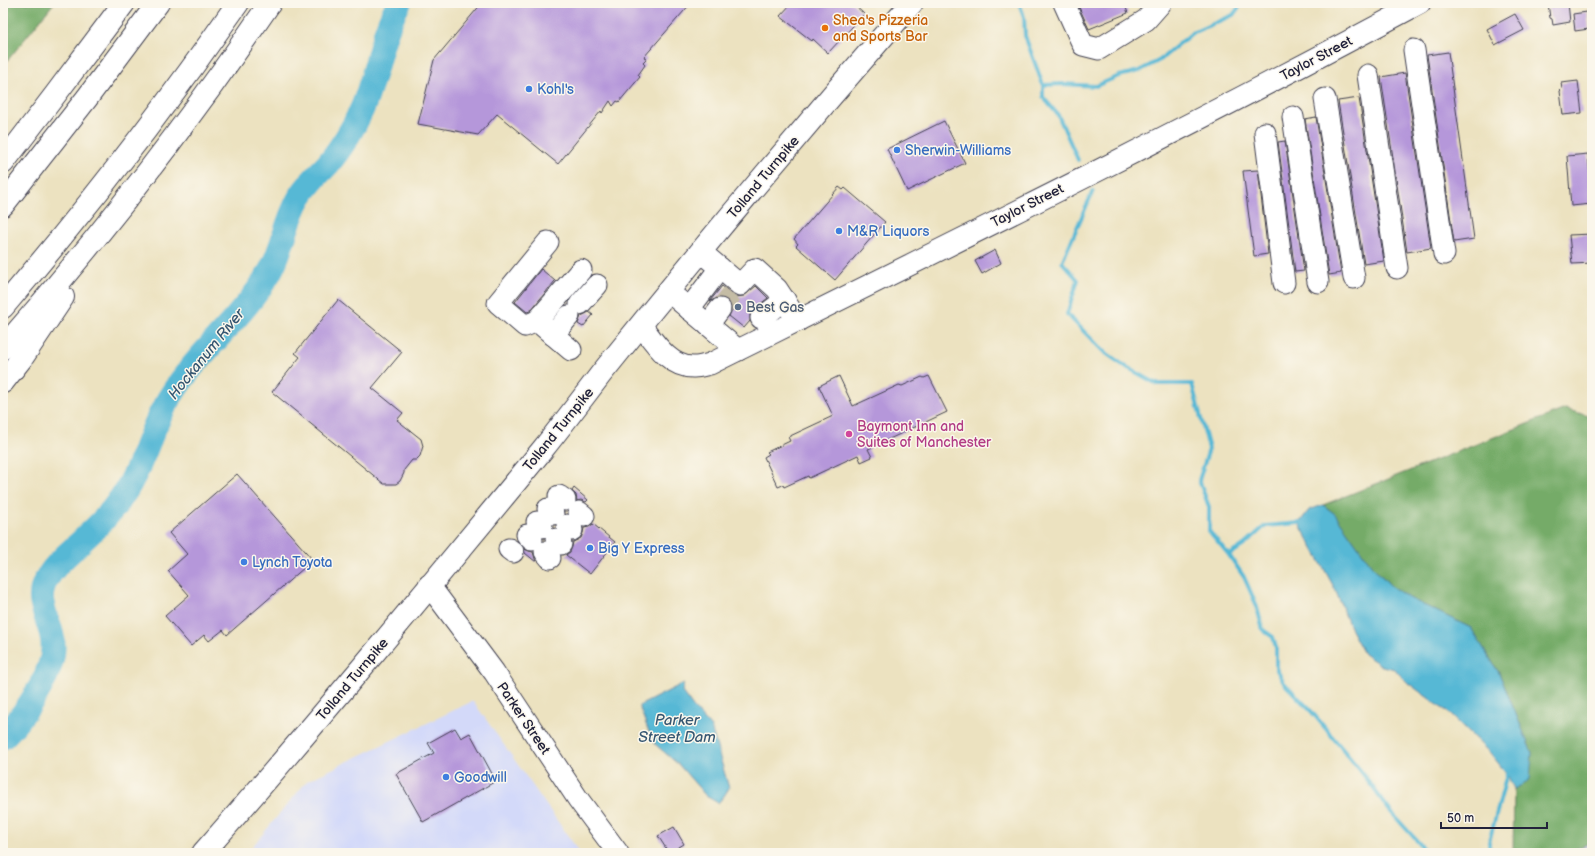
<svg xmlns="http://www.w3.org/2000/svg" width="1595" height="856" font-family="'Balsamiq Sans',sans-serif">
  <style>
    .built { fill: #d3d9f9 }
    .industrial { fill: #bcc3de }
    .forest { fill: #75ab68; stroke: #4c6652 }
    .water { fill: #57b8d5; stroke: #3c6d88 }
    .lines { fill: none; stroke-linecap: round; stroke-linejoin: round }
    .stream { stroke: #57b8d5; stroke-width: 4 }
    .river { stroke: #57b8d5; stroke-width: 25 }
    .building { fill: #b597da }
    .minor-tunnel { stroke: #c4bca5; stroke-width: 21; stroke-dasharray: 21 10; stroke-linecap: butt }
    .minor-casing { stroke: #403f4f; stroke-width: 23 }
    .major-casing { stroke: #403f4f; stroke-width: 24 }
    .highway-casing { stroke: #403f4f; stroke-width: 24 }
    .minor { stroke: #fff; stroke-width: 21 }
    .major { stroke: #fff; stroke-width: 22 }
    .highway { stroke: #fff; stroke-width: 22 }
    .food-dot { fill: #e8710a; stroke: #fbf7ec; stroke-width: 1.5 }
    .shop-dot { fill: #3f7fe0; stroke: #fbf7ec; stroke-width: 1.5 }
    .service-dot { fill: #5c6f8a; stroke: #fbf7ec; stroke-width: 1.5 }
    .hotel-dot { fill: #d1479c; stroke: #fbf7ec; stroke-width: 1.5 }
    .labels { text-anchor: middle; stroke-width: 3; stroke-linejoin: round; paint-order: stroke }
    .food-label { font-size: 14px; fill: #c56008; stroke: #fbf7ec; text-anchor: start }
    .street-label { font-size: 14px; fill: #22223b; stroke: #fbf7ec }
    .shop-label { font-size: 14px; fill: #366cbe; stroke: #fbf7ec; text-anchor: start }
    .service-label { font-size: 14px; fill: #4e5e75; stroke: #fbf7ec; text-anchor: start }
    .hotel-label { font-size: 14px; fill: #b23c85; stroke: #fbf7ec; text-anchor: start }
    .water-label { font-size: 15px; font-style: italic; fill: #355671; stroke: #fbf7ec }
  </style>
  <rect width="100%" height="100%" fill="#fbf7ec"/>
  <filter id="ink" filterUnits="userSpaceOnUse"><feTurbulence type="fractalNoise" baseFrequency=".025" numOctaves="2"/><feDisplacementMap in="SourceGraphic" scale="8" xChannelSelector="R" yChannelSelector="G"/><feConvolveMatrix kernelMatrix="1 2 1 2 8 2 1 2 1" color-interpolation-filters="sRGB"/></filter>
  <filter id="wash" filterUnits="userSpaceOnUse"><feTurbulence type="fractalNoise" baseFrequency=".012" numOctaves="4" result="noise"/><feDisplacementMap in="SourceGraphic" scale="16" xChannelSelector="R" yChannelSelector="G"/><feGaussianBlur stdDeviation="0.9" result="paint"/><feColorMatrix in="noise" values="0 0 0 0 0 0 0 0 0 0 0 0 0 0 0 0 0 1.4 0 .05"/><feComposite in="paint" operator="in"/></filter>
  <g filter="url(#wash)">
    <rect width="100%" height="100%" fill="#ece2c0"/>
    <polygon class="built" points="473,701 580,853 247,853 307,781"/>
    <polygon class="industrial" points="1592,842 1592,853 1566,853"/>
    <g class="forest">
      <polygon points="3,3 54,3 3,66"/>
      <polygon points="1565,409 1592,417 1592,842 1566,853 1513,853 1514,789 1522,785 1532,753 1499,673 1471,628 1407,597 1391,586 1371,565 1335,514 1323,505"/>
    </g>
    <g class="water">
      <polygon points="1323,505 1335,514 1371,565 1391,586 1407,597 1471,628 1499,673 1532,753 1530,779 1522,785 1514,789 1507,774 1491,754 1450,714 1408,683 1394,669 1382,666 1364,654 1351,630 1335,589 1299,523 1309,510"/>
      <polygon points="684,683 682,692 693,707 711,727 729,788 724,796 718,803 706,796 679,765 656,745 651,737 639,706"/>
    </g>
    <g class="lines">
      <g class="stream">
        <polyline points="1019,3 1024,17 1025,36 1043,85 1063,84 1096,86 1119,76 1139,71 1160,60 1192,33 1233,15 1242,3"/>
        <polyline points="1043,85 1043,97 1058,115 1078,160"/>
        <polyline points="1093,191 1062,262 1078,280 1067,314 1103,351 1123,365 1157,384 1192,384 1209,449 1199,480 1209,507 1209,531 1229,555 1244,577 1256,604 1263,630 1273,637 1276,648 1276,668 1284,683 1311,711 1360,770 1390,811 1428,853"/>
        <polyline points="1229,555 1244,545 1265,526 1299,523"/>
        <polyline points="1490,853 1489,842 1507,774"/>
      </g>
      <path class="river" d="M3 737C23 717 55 673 53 644 52 619 32 603 47 578 57 561 73 550 86 537 98 526 109 515 118 502 143 470 149 428 172 394 198 353 238 322 265 280 282 255 285 223 300 197 308 185 318 174 328 164 342 147 353 129 362 109 377 74 380 36 399 3"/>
    </g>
    <g id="blocks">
      <g class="building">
        <polygon points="482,3 691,3 644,57 647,59 643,63 645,65 638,75 640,77 619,102 617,101 613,106 610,101 602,113 601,111 558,164 497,114 478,135 418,124 434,60"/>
        <polygon points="792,3 852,3 864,14 828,53 813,39 812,41 780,16"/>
        <polygon points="1077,3 1124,3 1128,13 1089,29"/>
        <polygon points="1548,3 1568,3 1570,22 1553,25 1552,19 1550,18"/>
        <polygon points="1587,12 1589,29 1575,31 1573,14"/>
        <polygon points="1515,14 1524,30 1495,45 1487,29"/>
        <polygon points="1448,52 1474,239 1454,242 1427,55"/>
        <polygon points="1405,73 1431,248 1407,252 1381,77"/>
        <polygon points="1578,81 1582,113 1563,115 1560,91 1562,89 1561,83"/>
        <polygon points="1359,98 1384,261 1364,264 1338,101"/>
        <polygon points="1316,117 1341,273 1329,275 1305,119"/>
        <polygon points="944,121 965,163 907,191 887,149"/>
        <polygon points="1285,141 1304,271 1295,272 1278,142"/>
        <polygon points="1588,154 1592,204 1571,206 1567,156"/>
        <polygon points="1258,170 1268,254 1254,256 1243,171"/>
        <polygon points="839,187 843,190 845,188 885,222 835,280 796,246 798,244 794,239"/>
        <polygon points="1592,234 1592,263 1572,264 1569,235"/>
        <polygon points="995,250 1001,263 982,274 975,261"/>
        <polygon points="541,269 555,281 530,311 527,312 515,302"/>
        <polygon points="722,286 736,297 744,296 756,286 768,298 754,309 750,314 750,321 744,328 729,316 732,310 731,304 727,300 721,297 710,301"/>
        <polygon points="338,300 402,352 372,388 403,413 397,420 421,439 423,446 420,456 416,460 412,460 404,470 404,473 400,481 396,484 384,484 272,392 300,357 295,353"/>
        <polygon points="589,312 593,315 583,327 578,324 581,316"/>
        <polygon points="839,376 853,406 899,385 902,386 922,377 924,378 929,376 947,412 868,449 872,457 861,462 858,455 809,478 808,476 784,487 783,485 778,487 764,457 769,454 767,452 790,441 788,437 833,416 819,386"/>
        <polygon points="237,474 313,560 227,635 223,630 209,641 204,635 191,646 165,616 189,595 168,571 187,554 169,533"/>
        <polygon points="574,488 588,500 586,502 581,500 577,501 576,495 572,491"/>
        <polygon points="593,524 615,542 590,574 566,555 570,552 572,547 573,542 581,538 583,533 584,528 589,527"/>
        <polygon points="524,549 529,551 533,552 536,562 525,553"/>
        <polygon points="455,728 461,738 470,733 496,781 423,822 396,774 434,753 428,743"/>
        <polygon points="674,827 684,844 669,853 658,836"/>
      </g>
    </g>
  </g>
  <g filter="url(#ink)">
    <use href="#blocks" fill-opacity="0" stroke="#403f4f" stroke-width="1"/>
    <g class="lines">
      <polyline class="minor-tunnel" points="720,309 732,294"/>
      <defs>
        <g id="minor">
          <polyline points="1064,3 1083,45 1099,49 1146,20 1161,3"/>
          <polyline points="1414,50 1444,254"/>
          <polyline points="1368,75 1397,268"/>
          <polyline points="1325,99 1354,278"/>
          <polyline points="1293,117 1318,282"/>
          <polyline points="1265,133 1284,283"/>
          <polyline points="548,242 498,303 525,326 537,321 571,350"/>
          <polyline points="701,252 740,285 755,269 777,289 798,321"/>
          <polyline points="669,292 738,350"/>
          <polyline points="580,304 597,285"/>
          <polyline points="689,309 720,268"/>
          <polyline points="761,318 785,300"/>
          <polyline points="537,321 581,270"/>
          <path d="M641 325C654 342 670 368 694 367 699 367 705 365 710 364 948 246 1186 129 1420 3"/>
          <polyline points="708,325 720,309"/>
          <polyline points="553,335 569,316"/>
          <polyline points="559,496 565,500"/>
          <polyline points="548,509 553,514"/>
          <polyline points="579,512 584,516"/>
          <polyline points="537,522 542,527"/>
          <polyline points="567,525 572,530"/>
          <polyline points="527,535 532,540"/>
          <polyline points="556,539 561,544"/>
          <polyline points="509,549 513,552"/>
          <polyline points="545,552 550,558"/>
          <polyline points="429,585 494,672 578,799 618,853"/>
        </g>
        <path id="major" d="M203 853C319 721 431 585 543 449 563 424 582 399 601 374 702 248 806 124 912 3"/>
        <g id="highway">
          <polyline points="3,163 55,95 124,3"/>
          <polyline points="3,205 87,98 158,3"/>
          <path d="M3 307C86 210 165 108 238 3"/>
          <path d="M3 348C99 239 188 123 270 3"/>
          <polyline points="3,382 22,358 63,297"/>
        </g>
      </defs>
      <use href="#minor" class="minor-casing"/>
      <use href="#major" class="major-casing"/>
      <use href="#highway" class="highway-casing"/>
      <use href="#minor" class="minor"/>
      <use href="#major" class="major"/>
      <use href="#highway" class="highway"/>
    </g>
  </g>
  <circle class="food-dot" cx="825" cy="28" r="4"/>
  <g class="shop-dot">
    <circle cx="529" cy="89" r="4"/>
    <circle cx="897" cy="150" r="4"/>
    <circle cx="839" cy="231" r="4"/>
    <circle cx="590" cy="548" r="4"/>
    <circle cx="244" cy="562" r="4"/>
    <circle cx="446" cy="777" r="4"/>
  </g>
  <circle class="service-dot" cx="738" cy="307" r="4"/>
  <circle class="hotel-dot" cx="849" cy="434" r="4"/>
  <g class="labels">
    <g class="food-label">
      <text x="833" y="25">Shea's Pizzeria<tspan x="833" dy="16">and Sports Bar</tspan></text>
    </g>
    <g class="street-label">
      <text transform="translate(1316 58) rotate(-28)" y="5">Taylor Street</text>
      <text transform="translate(763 177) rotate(-50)" y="5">Tolland Turnpike</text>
      <text transform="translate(1027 205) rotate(-27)" y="5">Taylor Street</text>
      <text transform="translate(558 429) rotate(-51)" y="5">Tolland Turnpike</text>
      <text transform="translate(352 679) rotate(-50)" y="5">Tolland Turnpike</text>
      <text transform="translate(524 718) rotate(56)" y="5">Parker Street</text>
    </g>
    <g class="shop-label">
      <text x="537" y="94">Kohl's</text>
      <text x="905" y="155">Sherwin-Williams</text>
      <text x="847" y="236">M&amp;R Liquors</text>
      <text x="598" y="553">Big Y Express</text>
      <text x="252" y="567">Lynch Toyota</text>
      <text x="454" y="782">Goodwill</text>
    </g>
    <g class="service-label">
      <text x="746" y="312">Best Gas</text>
    </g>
    <g class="hotel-label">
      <text x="857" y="431">Baymont Inn and<tspan x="857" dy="16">Suites of Manchester</tspan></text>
    </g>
    <g class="water-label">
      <text transform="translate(206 354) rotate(-51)" y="5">Hockanum River</text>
      <text x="677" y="725">Parker<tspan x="677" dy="17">Street Dam</tspan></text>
    </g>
  </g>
  <rect width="1595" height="856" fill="none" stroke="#fbf7ec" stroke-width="16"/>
  <path d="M1441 822v6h106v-6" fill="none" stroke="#22223b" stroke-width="2"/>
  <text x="1447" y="822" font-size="12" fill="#22223b" stroke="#fbf7ec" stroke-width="3" paint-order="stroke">50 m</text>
</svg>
